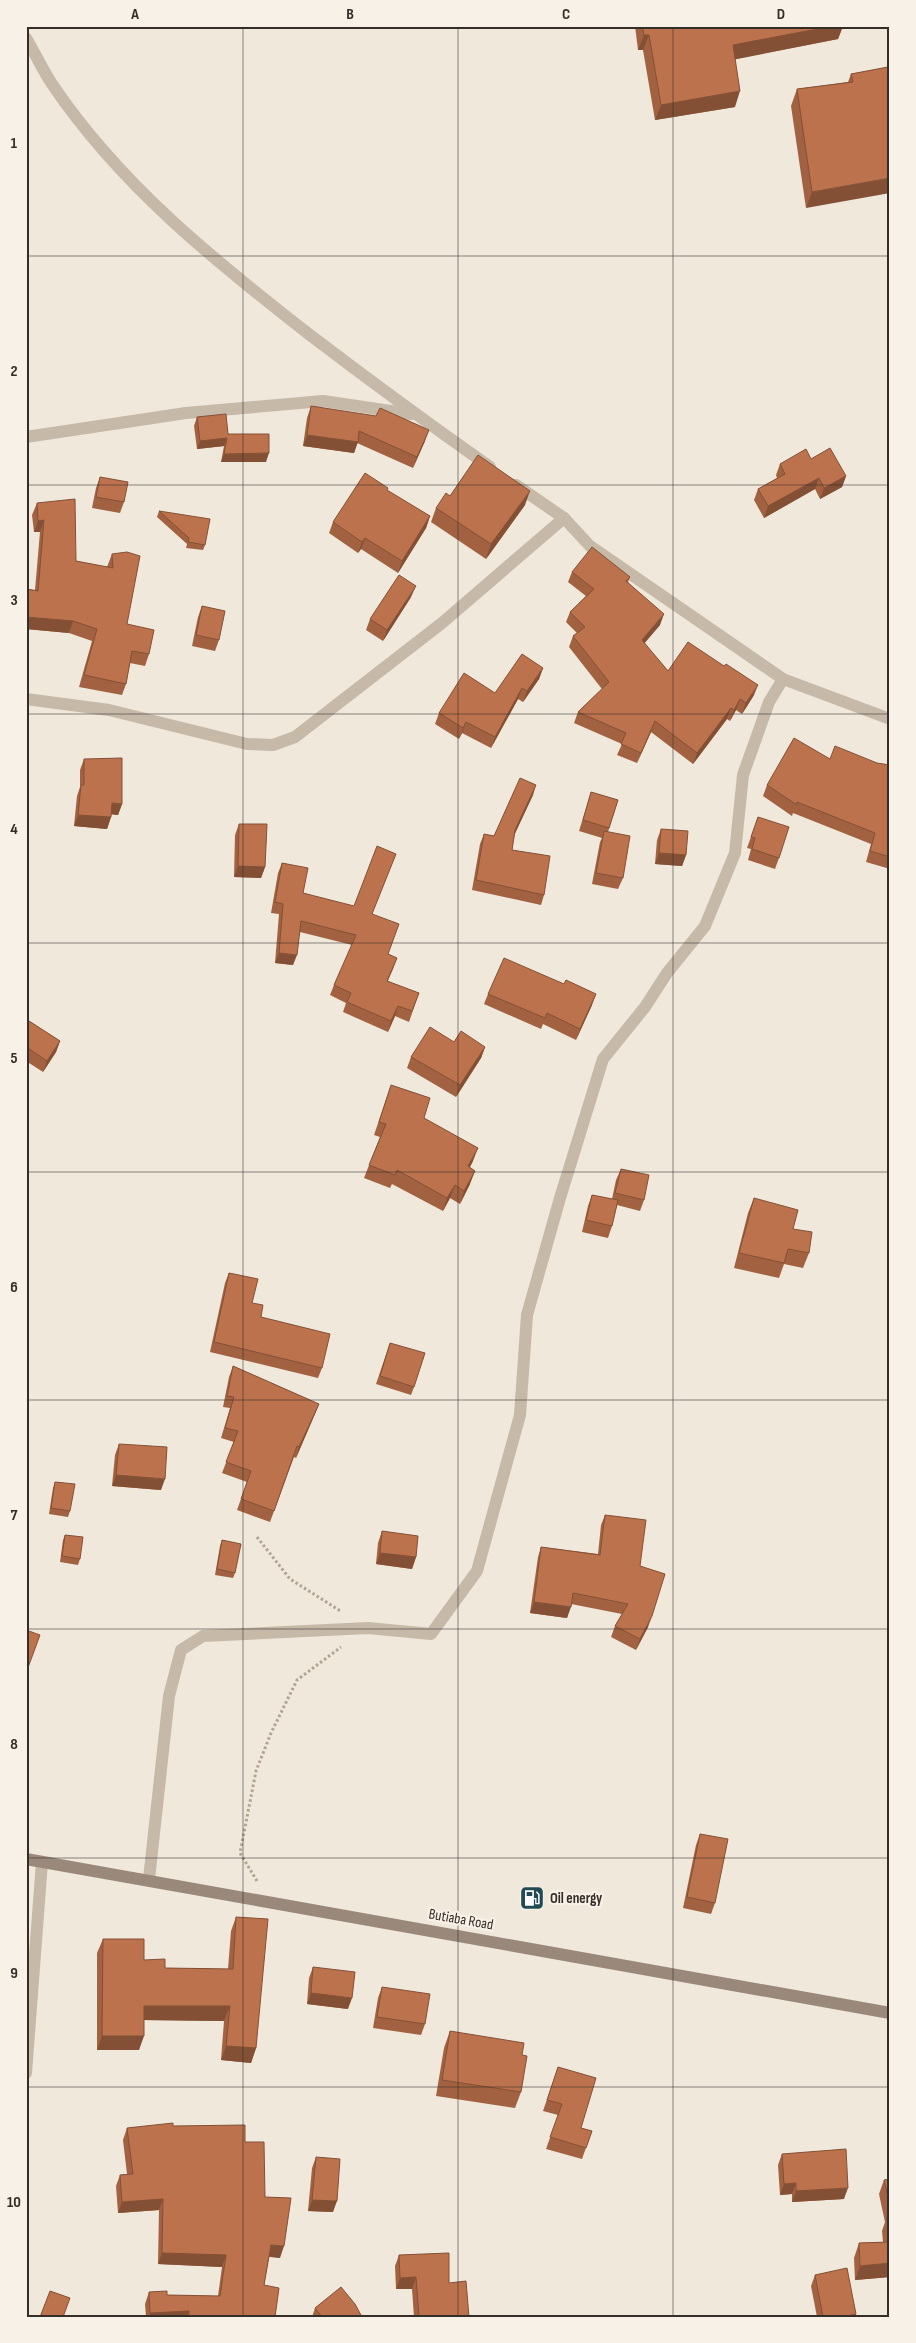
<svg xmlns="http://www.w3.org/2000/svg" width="916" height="2343" font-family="'Sofia Sans Condensed',sans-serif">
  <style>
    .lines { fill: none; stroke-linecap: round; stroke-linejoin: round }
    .path { stroke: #b2a392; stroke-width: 3; stroke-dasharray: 2.5 2.5; stroke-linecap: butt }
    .minor { stroke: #c6b9a8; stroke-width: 12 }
    .secondary { stroke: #9a887a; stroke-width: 12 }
    .wall { fill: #a26241 }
    .shaded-wall { fill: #845035 }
    .building { fill: #bc724c; stroke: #845035 }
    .grid { fill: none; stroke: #342d28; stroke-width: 1; stroke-opacity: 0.55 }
    .labels { text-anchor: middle; stroke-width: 4.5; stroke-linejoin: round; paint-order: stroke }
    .poi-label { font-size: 15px; font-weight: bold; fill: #342d28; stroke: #f8f1e7; text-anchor: start }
    .street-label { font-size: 15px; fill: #342d28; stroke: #f8f1e7 }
    .neatline { fill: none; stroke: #342d28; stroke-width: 2 }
    .grid-label { font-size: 16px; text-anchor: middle; font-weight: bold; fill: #342d28 }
  </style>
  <rect width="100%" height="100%" fill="#efe8db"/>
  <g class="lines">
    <g class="path">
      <polyline points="257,1537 290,1579 342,1612"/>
      <polyline points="257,1881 240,1853 256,1771 271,1733 297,1680 341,1647"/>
    </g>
    <g class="minor">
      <path d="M26 38C35 53 42 69 52 84 120 185 215 261 310 335 369 380 429 424 490 467"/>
      <polyline points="26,437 186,413 323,401 411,414"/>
      <polyline points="516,485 564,518 590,546 783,679 890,719"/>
      <polyline points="26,699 109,710 247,744 273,745 295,737 442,623 564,518"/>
      <polyline points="149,1879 169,1696 181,1650 203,1636 368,1628 431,1634 477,1571 520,1415 527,1315 560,1198 603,1059 645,1007 667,973 705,926 735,853 743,775 769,702 783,679"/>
      <polyline points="26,2073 42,1862"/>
    </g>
    <polyline class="secondary" points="26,1859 890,2013"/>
  </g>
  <g class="wall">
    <polygon points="635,26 843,26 838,39 735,59 735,107 655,120 643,50 638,50"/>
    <polygon points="888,67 806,208 791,106 797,89 848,82 851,74"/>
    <polygon points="311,406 425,441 413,468 357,443 354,453 303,446 307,418"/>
    <polygon points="197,417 228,434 266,462 221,462 224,446 197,449 194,426"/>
    <polygon points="811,459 846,476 842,487 820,499 815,489 764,518 754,500 758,489 777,478 776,475 780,464"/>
    <polygon points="100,477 124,502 120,513 92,508 96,488"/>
    <polygon points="450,496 525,505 486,559 431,522 436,508"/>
    <polygon points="37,503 76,561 107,567 112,554 127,624 149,654 145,666 130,663 126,684 122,695 79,687 92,641 69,633 26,629 26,589 35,590 40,532 34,532 32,515"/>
    <polygon points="159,511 205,545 203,550 186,548 187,544 157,517"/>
    <polygon points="430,516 426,528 398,573 361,549 358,553 329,533 333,522"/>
    <polygon points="572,572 630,577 628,582 660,625 644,643 668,671 754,695 742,714 736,710 730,721 727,719 693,764 651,732 637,763 617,755 622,744 574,723 578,712 602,689 569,647 573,636 577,633 566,622 570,612 586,596 568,582"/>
    <polygon points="411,597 383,641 366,630 370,619"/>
    <polygon points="202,606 219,640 215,651 192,646 198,617"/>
    <polygon points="543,668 539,679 523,702 518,699 491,748 462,733 459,739 435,724 439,713 495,693"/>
    <polygon points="84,759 122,804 118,815 111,814 111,817 107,829 74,826 77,796 80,787 80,770"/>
    <polygon points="830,759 877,763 890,765 890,869 866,862 871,844 793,813 792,816 763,796 767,785"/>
    <polygon points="591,792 618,800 608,832 623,878 618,889 592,884 600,842 602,838 579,831"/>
    <polygon points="533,795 515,833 512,850 544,895 541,905 472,890 480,844 484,834 494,836"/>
    <polygon points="758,817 779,858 775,869 748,860 751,849 747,848"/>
    <polygon points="239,824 265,867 261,878 234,877 235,835"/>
    <polygon points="661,829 686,855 682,866 655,864 657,840"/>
    <polygon points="282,863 303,893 373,914 388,954 397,958 387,981 419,993 409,1022 395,1016 388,1032 343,1012 346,1003 330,995 334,985 352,945 300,932 293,965 275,963 279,914 271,913 278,873"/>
    <polygon points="488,994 592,1005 576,1040 543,1024 541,1029 484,1004"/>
    <polygon points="26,1019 60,1041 56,1052 43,1072 26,1061"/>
    <polygon points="454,1042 485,1047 481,1058 456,1097 407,1068 411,1057"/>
    <polygon points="391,1085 424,1118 473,1161 470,1167 470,1184 460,1204 450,1198 443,1211 392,1184 390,1188 364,1178 380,1137 374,1135"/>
    <polygon points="621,1169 644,1200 640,1211 617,1205 612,1226 608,1238 582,1232 588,1206 592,1195 612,1199 616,1180"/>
    <polygon points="754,1198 793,1229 809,1253 803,1268 784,1264 779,1278 734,1268 748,1213"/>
    <polygon points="229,1273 252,1303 261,1317 322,1368 318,1378 210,1352 225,1283"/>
    <polygon points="390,1343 414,1387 411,1395 376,1384"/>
    <polygon points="233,1366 319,1404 296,1458 294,1457 270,1522 237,1510 247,1482 222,1473 234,1442 221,1438 230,1408 223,1407 229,1377"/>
    <polygon points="119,1444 161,1490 112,1486 115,1455"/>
    <polygon points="55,1482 70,1511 68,1517 49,1514 53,1488"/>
    <polygon points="605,1515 640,1566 648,1627 636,1650 611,1637 615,1626 622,1614 571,1604 567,1618 530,1613 538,1557 541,1547 598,1554 601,1525"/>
    <polygon points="382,1531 416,1557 412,1569 376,1564 378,1543"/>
    <polygon points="65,1535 80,1559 78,1565 60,1562 63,1540"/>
    <polygon points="222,1540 235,1573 233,1578 215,1575 220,1546"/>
    <polygon points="700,1834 715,1903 711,1914 683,1908 696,1845"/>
    <polygon points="236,1917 256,2048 251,2063 221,2060 224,2021 144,2020 139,2050 97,2050 97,1953 103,1939 144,1960 165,1968 228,1969 231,1931"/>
    <polygon points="313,1967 348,2009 307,2004 309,1978"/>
    <polygon points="382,1987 425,2024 421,2035 373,2028 378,1998"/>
    <polygon points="450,2031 522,2055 521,2092 515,2108 436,2096 444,2048"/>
    <polygon points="558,2067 581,2128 592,2131 582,2159 546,2149 558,2115 543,2111"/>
    <polygon points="173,2126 245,2142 265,2197 280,2258 269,2257 264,2285 275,2317 146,2317 145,2304 149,2292 167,2295 218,2296 222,2267 158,2264 159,2210 118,2213 116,2186 120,2175 127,2174 123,2140 127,2128"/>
    <polygon points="782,2154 844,2199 792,2202 792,2194 780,2195 778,2165"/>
    <polygon points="316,2157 333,2212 308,2211 312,2168"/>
    <polygon points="890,2179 890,2277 855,2280 854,2258 859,2243 883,2242 882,2231 885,2222 879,2194 884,2180"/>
    <polygon points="399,2255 449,2283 469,2317 414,2317 412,2289 396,2289 395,2266"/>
    <polygon points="815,2275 856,2314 855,2317 817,2317 811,2286"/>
    <polygon points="315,2308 362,2317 312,2317"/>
  </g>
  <g class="shaded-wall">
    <polygon points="833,26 843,26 838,39 727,61 733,45"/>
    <polygon points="644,35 649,35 643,50 638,50"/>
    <polygon points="740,91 735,107 655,120 661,105"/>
    <polygon points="890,178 890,193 806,208 812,192"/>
    <polygon points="429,430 425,441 413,468 417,457"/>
    <polygon points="307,435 358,442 354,453 303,446"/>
    <polygon points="227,438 224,446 197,449 200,441"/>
    <polygon points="269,453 266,462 221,462 224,454"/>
    <polygon points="846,476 842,487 820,499 824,488"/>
    <polygon points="819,478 815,489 764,518 768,506"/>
    <polygon points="530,491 525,505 486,559 491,544"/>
    <polygon points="430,516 426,528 398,573 402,561"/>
    <polygon points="44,520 40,532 34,532 38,521"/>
    <polygon points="365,538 361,549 358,553 362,542"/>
    <polygon points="416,586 411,597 383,641 387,630"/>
    <polygon points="664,614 660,625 638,651 642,640"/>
    <polygon points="26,617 73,621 69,633 26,629"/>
    <polygon points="543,668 539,679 523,702 527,691"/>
    <polygon points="758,685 754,695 742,714 746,703"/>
    <polygon points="522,688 518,699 491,748 495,737"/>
    <polygon points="740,699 736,710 730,721 734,710"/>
    <polygon points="731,708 727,719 693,764 697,753"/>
    <polygon points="655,721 651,732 637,763 641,753"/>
    <polygon points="466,722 462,733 459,739 463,728"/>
    <polygon points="536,785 533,795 512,840 515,830"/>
    <polygon points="112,803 122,804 118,815 108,814"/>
    <polygon points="78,815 111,817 107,829 74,826"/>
    <polygon points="659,853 686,855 682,866 655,864"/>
    <polygon points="238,866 265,867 261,878 234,877"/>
    <polygon points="279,953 297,955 293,965 275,963"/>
    <polygon points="397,958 393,969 383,992 387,981"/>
    <polygon points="596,994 592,1005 576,1040 580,1029"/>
    <polygon points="398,1006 395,1016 388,1032 391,1021"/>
    <polygon points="60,1041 56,1052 43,1072 47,1061"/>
    <polygon points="485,1047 481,1058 456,1097 460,1085"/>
    <polygon points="478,1148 473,1161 463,1179 468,1166"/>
    <polygon points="475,1171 470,1184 460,1204 464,1191"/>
    <polygon points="455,1185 450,1198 443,1211 447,1198"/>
    <polygon points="319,1404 315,1414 296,1458 299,1447"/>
    <polygon points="116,1475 165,1479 161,1490 112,1486"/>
    <polygon points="380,1553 416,1557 412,1569 376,1564"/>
    <polygon points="534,1602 571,1607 567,1618 530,1613"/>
    <polygon points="652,1616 648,1627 636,1650 640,1639"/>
    <polygon points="311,1993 352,1998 348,2009 307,2004"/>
    <polygon points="144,2006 230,2006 224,2021 139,2020"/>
    <polygon points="102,2036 144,2036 139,2050 97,2050"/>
    <polygon points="226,2046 256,2048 251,2063 221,2060"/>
    <polygon points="796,2183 792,2194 780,2195 784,2184"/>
    <polygon points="848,2188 844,2199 792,2202 796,2191"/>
    <polygon points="163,2199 159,2210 118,2213 122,2202"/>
    <polygon points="312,2200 337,2201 333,2212 308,2211"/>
    <polygon points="271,2245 284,2246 280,2258 267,2256"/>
    <polygon points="162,2253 226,2255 222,2267 158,2264"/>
    <polygon points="890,2263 890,2277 855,2280 860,2266"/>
    <polygon points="416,2277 412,2289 396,2289 400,2278"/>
    <polygon points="189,2311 187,2317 149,2317 150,2313"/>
    <polygon points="856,2314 855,2317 843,2317"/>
  </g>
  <g class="building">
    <polygon points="642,26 833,26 733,45 740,91 661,105 649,35 644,35"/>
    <polygon points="888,67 890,77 890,178 812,192 797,89 853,82 851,74"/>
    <polygon points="311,406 376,416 380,408 429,430 417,457 359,431 358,442 307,435"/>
    <polygon points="226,414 228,434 269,434 269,453 224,454 227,438 200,441 197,417"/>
    <polygon points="830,448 846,476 824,488 819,478 768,506 758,489 785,474 780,464 806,449 811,459"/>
    <polygon points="478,455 530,491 491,544 436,508 446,493 450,496"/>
    <polygon points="365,473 388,488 387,490 430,516 402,561 365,538 362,542 333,522"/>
    <polygon points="100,477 128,482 124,502 96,497"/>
    <polygon points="75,499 76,561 113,568 112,554 127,552 140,556 127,624 154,630 149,654 132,651 126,684 84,675 97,629 73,621 26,617 26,589 38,591 44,520 38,521 37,503"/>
    <polygon points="159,511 210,519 205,545 188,542 189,538"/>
    <polygon points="592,547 630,577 626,581 664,614 642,640 668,671 688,642 724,666 726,664 758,685 746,703 740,699 734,710 731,708 697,753 655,721 641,753 621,744 626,733 578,712 609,682 573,636 585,627 570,612 594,589 572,572"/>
    <polygon points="399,575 416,586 387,630 370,619"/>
    <polygon points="202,606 225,611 219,640 196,635"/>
    <polygon points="522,654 543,668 527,691 522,688 495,737 466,722 463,728 439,713 464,673 495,693"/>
    <polygon points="794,738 830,759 835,746 877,763 890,765 890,857 870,851 875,833 797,802 797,805 767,785"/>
    <polygon points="122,758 122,804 112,803 111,817 78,815 81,785 84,785 84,759"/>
    <polygon points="520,778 536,785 515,830 512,850 550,856 544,895 476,880 484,834 494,836"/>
    <polygon points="591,792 618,800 609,828 583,820"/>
    <polygon points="758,817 789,827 779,858 752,849 755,838 751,837"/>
    <polygon points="239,824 267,824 265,867 238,866"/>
    <polygon points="661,829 688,831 686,855 659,853"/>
    <polygon points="604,831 630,836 623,878 596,873"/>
    <polygon points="377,846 396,854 372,914 399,924 388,954 397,958 387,981 419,993 412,1011 398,1006 391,1021 347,1002 351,993 334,985 356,935 301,921 297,955 279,953 283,904 275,902 282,863 308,868 303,893 354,906"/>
    <polygon points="504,958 564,984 566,980 596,994 580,1029 547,1013 545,1018 488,994"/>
    <polygon points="26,1019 60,1041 47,1061 26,1047"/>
    <polygon points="430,1027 454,1042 461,1031 485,1047 460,1085 411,1057"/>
    <polygon points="391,1085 430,1098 424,1118 478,1148 468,1166 475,1171 464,1191 455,1185 447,1198 397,1170 395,1175 369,1165 386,1124 379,1122"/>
    <polygon points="621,1169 649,1175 644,1200 615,1193"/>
    <polygon points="592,1195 618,1200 612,1226 586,1220"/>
    <polygon points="754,1198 798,1210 793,1229 812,1232 809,1253 788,1249 784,1263 739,1253"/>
    <polygon points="229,1273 258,1279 252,1303 263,1305 261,1317 330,1334 322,1368 214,1342"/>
    <polygon points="390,1343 425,1353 414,1387 380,1376"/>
    <polygon points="233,1366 319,1404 299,1447 297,1446 274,1511 241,1499 251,1471 226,1462 238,1431 225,1428 234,1397 227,1396"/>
    <polygon points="119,1444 167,1447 165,1479 116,1475"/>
    <polygon points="55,1482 75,1484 70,1511 51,1508"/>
    <polygon points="605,1515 646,1520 640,1566 665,1574 652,1616 640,1639 615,1626 628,1604 573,1593 571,1607 534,1602 541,1547 600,1555"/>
    <polygon points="382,1531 418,1536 416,1557 380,1553"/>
    <polygon points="65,1535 83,1537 80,1559 62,1556"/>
    <polygon points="222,1540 241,1544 235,1573 217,1569"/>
    <polygon points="26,1630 40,1635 26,1673"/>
    <polygon points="700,1834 728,1839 715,1903 687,1897"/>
    <polygon points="236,1917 268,1919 256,2048 226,2046 230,2006 144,2006 144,2036 102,2036 103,1939 144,1939 144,1960 165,1959 165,1968 233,1969"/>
    <polygon points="313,1967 355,1972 352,1998 311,1993"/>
    <polygon points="382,1987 430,1994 425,2024 377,2017"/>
    <polygon points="450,2031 524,2043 522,2055 527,2056 521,2092 442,2080"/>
    <polygon points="558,2067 596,2078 581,2128 592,2131 586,2148 550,2137 562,2104 547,2100"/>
    <polygon points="173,2123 173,2126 245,2125 245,2142 264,2142 265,2197 291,2198 284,2246 271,2245 264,2285 279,2288 275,2317 189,2317 189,2311 150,2313 149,2292 167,2291 167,2295 220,2296 226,2255 162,2253 163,2199 122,2202 120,2175 133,2174 127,2128"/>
    <polygon points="846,2149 848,2188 796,2191 796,2183 784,2184 782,2154"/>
    <polygon points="316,2157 340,2159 337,2201 312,2200"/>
    <polygon points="890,2179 890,2205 884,2180"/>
    <polygon points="887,2217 890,2217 890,2263 860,2266 859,2243 889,2242"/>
    <polygon points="449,2253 449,2283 466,2281 469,2317 419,2317 416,2277 400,2278 399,2255"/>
    <polygon points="847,2268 856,2314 843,2317 823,2317 815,2275"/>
    <polygon points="341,2287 355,2304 362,2317 322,2317 315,2308"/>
    <polygon points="50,2291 70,2298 63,2317 40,2317"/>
  </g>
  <path class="grid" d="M243 26V2317M458 26V2317M673 26V2317M26 256H890M26 485H890M26 714H890M26 943H890M26 1172H890M26 1400H890M26 1629H890M26 1858H890M26 2087H890"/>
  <defs>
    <symbol id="fuel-square" viewBox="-11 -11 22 22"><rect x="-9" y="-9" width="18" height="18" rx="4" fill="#214a52" stroke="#f8f1e7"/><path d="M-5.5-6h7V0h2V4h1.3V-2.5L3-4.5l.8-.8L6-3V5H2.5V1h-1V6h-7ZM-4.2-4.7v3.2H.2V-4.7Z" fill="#fff"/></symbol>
  </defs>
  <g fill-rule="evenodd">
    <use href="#fuel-square" x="518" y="1884" width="28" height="28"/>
  </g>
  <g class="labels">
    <g class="poi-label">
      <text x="550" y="1903">Oil energy</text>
    </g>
    <g class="street-label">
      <text transform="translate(461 1919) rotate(10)" y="5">Butiaba Road</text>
    </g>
  </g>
  <rect width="916" height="2343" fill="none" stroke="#f8f1e7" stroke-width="55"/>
  <rect x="28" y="28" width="860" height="2288" class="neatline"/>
  <g class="grid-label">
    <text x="135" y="19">A</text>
    <text x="350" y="19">B</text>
    <text x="566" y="19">C</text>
    <text x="781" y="19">D</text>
    <text x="14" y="148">1</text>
    <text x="14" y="376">2</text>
    <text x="14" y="605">3</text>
    <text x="14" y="834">4</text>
    <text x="14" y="1063">5</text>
    <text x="14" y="1292">6</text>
    <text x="14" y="1520">7</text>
    <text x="14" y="1749">8</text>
    <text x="14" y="1978">9</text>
    <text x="14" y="2207">10</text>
  </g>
</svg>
